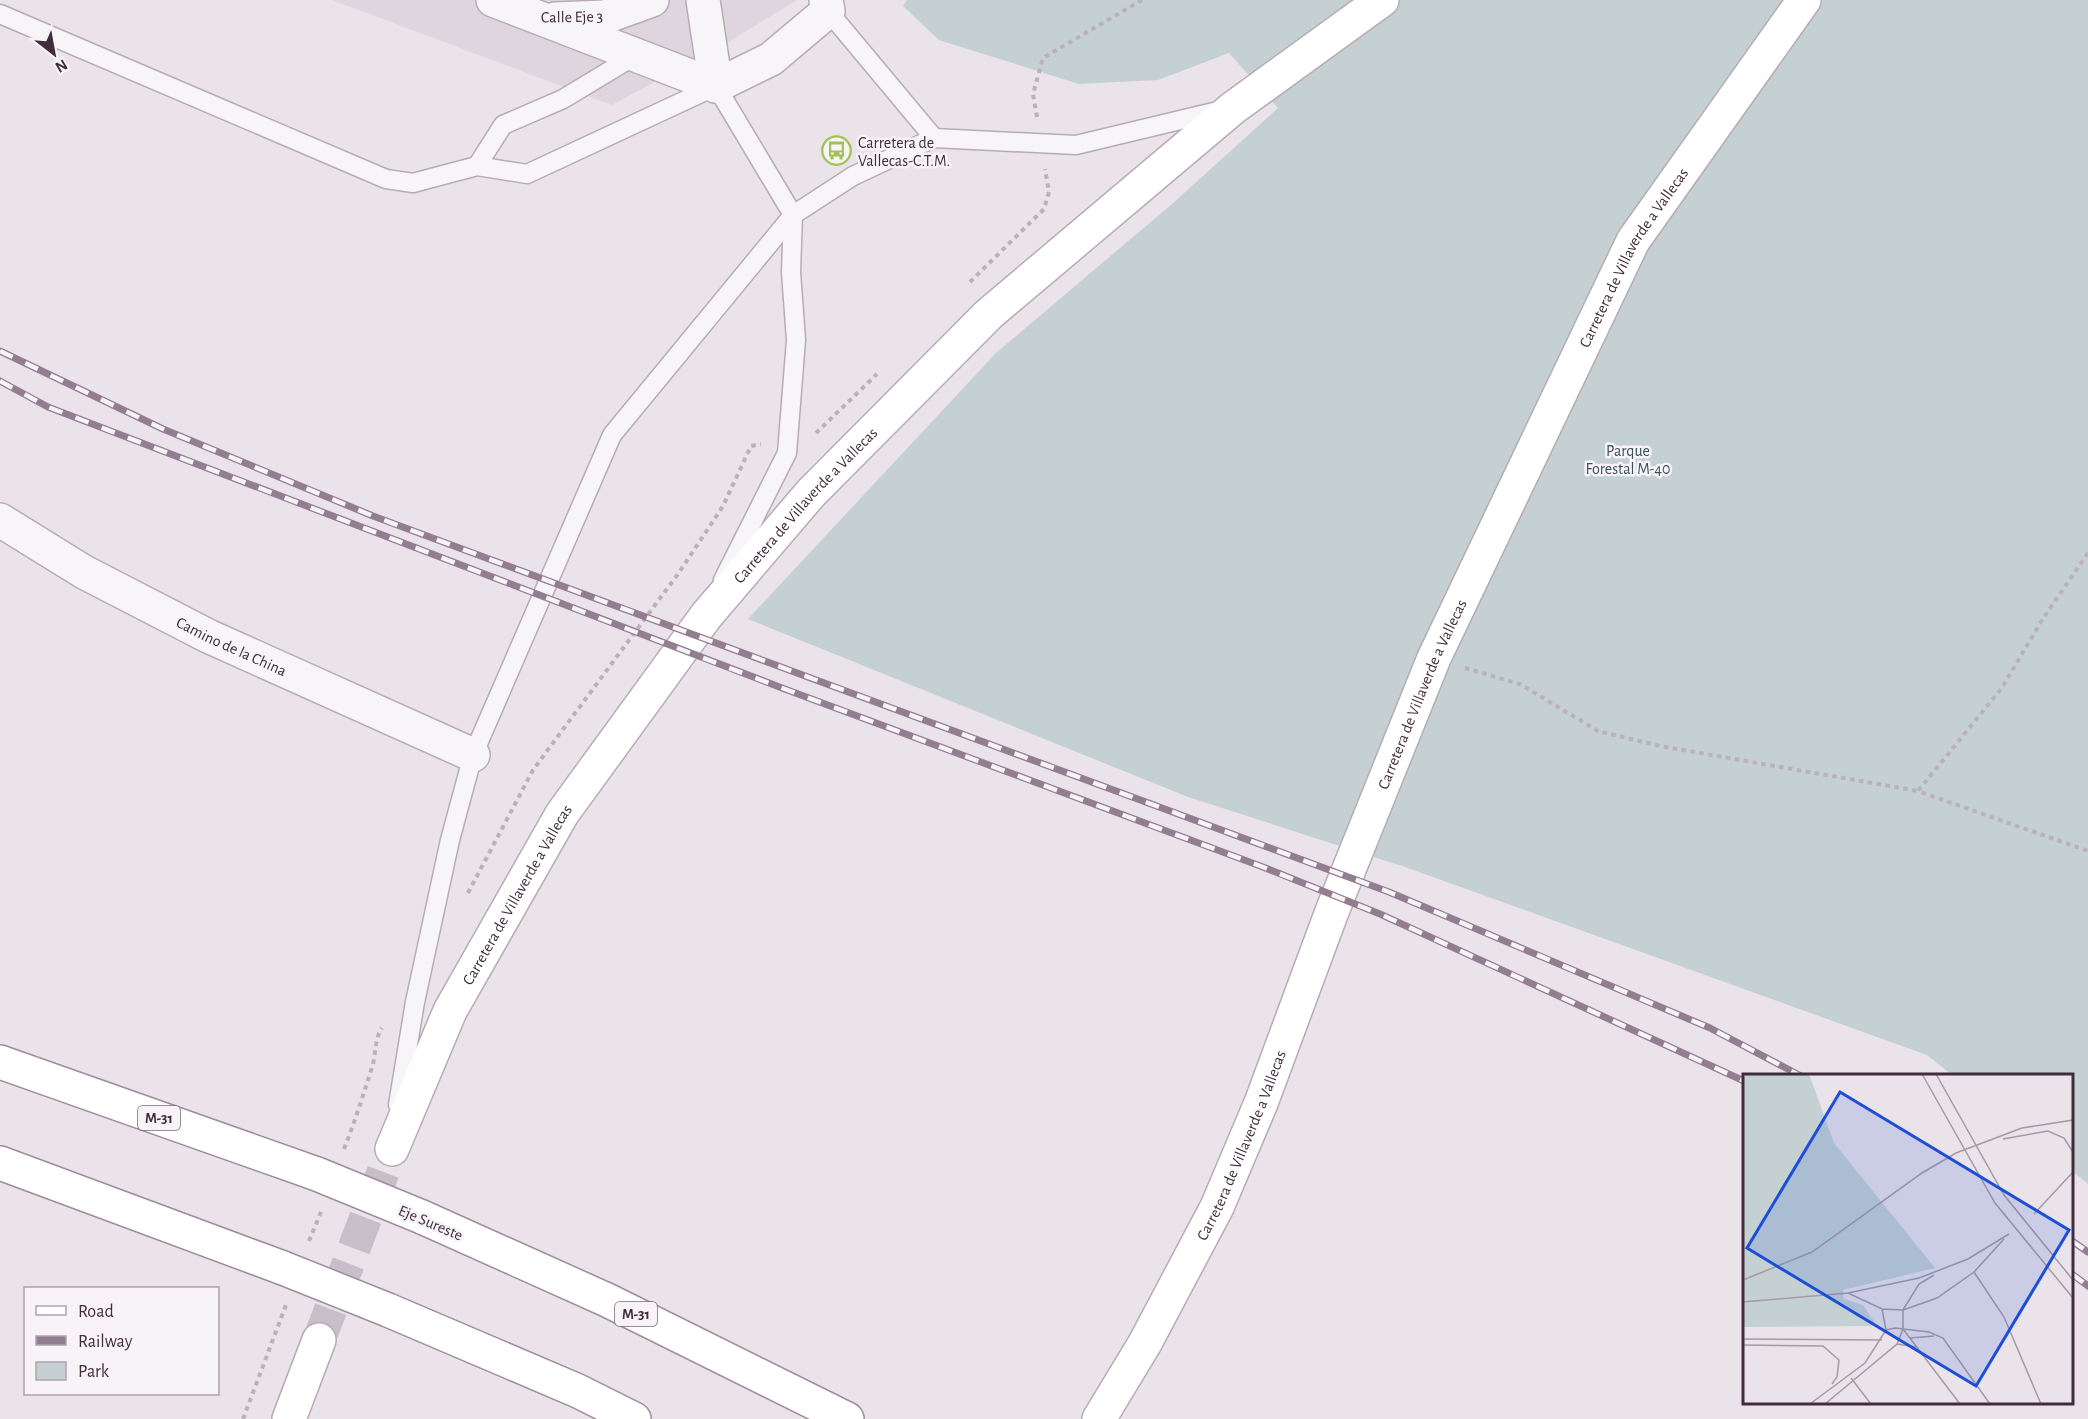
<svg xmlns="http://www.w3.org/2000/svg" width="2088" height="1419" font-family="'Alegreya Sans',sans-serif">
  <style>
    .built { fill: #dfd5de }
    .green { fill: #c5d0d3 }
    .lines { fill: none; stroke-linecap: round; stroke-linejoin: round }
    .secondary-tunnel { stroke: #c8bec7; stroke-width: 33; stroke-dasharray: 33 16; stroke-linecap: butt }
    .service-casing { stroke: #b7acb6; stroke-width: 21 }
    .minor-casing { stroke: #b7acb6; stroke-width: 36 }
    .secondary-casing { stroke: #b7acb6; stroke-width: 36 }
    .motorway-casing { stroke: #9f8c9e; stroke-width: 36 }
    .path { stroke: #bab1b9; stroke-width: 4; stroke-dasharray: 4.5 4.5; stroke-linecap: butt }
    .service { stroke: #f8f5f8; stroke-width: 18 }
    .minor { stroke: #f8f5f8; stroke-width: 33 }
    .secondary { stroke: #fff; stroke-width: 33 }
    .motorway { stroke: #fff; stroke-width: 33 }
    .rail-casing { stroke: #927e90; stroke-width: 7 }
    .rail { stroke: #f7f3f7; stroke-width: 4.5; stroke-dasharray: 14; stroke-linecap: butt }
    .motorway-bridge-casing { stroke: #9f8c9e; stroke-width: 36; stroke-linecap: butt }
    .motorway-bridge { stroke: #fff; stroke-width: 33 }
    .labels { text-anchor: middle; stroke-width: 5; stroke-linejoin: round; paint-order: stroke }
    .shield { fill: #f7f3f7; stroke: #786876; stroke-width: 1.5 }
    .shield-label { font-size: 15px; font-weight: bold; fill: #412c3e }
    .street-label { font-size: 16px; fill: #412c3e; stroke: #f7f3f7 }
    .poi-label { font-size: 16px; fill: #412c3e; stroke: #f7f3f7; text-anchor: start }
    .park-label { font-size: 16px; fill: #3b525b; stroke: #f7f3f7 }
    .inset-road { fill: none; stroke: #a69aa5; stroke-width: 1.5 }
    .view { fill: #1d4ed8; fill-opacity: 0.15; stroke: #1d4ed8; stroke-width: 3 }
    .inset-edge { fill: none; stroke: #412c3e; stroke-width: 3 }
  </style>
  <rect width="100%" height="100%" fill="#eae3e9"/>
  <polygon class="built" points="332,0 797,0 730,41 612,105"/>
  <polygon class="green" points="907,0 2088,0 2088,1184 2072,1171 2072,1076 1952,1075 1927,1055 1405,867 1188,797 748,619 996,353 1172,204 1278,108 1229,53 1158,80 1079,84 939,40 903,6"/>
  <g class="lines">
    <polyline class="secondary-tunnel" points="319,1340 392,1149"/>
    <defs>
      <g id="service">
        <polyline points="828,11 934,138"/>
        <polyline points="0,14 386,179 413,183 477,166 527,174 716,86 793,215 612,435 473,755 450,840 415,1002 398,1105"/>
        <polyline points="477,166 503,125 563,99 636,55"/>
        <polyline points="723,580 787,453 796,340 791,272 793,215 853,176 934,138 1076,145 1222,110"/>
      </g>
      <g id="minor">
        <polyline points="493,0 716,86 771,59 828,11 826,0"/>
        <polyline points="703,0 716,86"/>
        <polyline points="555,19 605,17 652,0"/>
        <path id="s1" d="M0 520 84 572 208 636 473 755"/>
      </g>
      <g id="secondary">
        <path id="s2" d="M392 1149 450 1011 562 814 706 616 811 493 989 314 1233 108 1382 0"/>
        <polyline points="289,1419 319,1340"/>
        <path id="s3" d="M1099 1419 1145 1343 1217 1207 1261 1103 1331 914 1434 658 1633 241 1804 0"/>
      </g>
      <g id="motorway">
        <polyline points="0,1062 317,1174"/>
        <polyline points="0,1163 283,1268"/>
        <polyline points="422,1217 607,1300 847,1419"/>
        <polyline points="388,1310 578,1391 634,1419"/>
      </g>
    </defs>
    <use href="#service" class="service-casing"/>
    <use href="#minor" class="minor-casing"/>
    <use href="#secondary" class="secondary-casing"/>
    <use href="#motorway" class="motorway-casing"/>
    <g class="path">
      <polyline points="1037,117 1033,94 1043,58 1142,0"/>
      <polyline points="970,282 1044,209 1049,192 1045,169"/>
      <polyline points="816,433 877,374"/>
      <polyline points="2088,553 2044,617 2001,689 1918,791 2088,851"/>
      <polyline points="1465,668 1520,684 1598,731 1660,746 1918,791"/>
      <polyline points="468,893 533,770 678,574 723,506 751,446 761,444"/>
      <path d="M344 1149C355 1121 364 1093 373 1064 376 1051 375 1038 382 1028"/>
      <polyline points="309,1241 321,1212"/>
      <polyline points="243,1419 286,1305"/>
    </g>
    <use href="#service" class="service"/>
    <use href="#minor" class="minor"/>
    <use href="#secondary" class="secondary"/>
    <use href="#motorway" class="motorway"/>
    <defs>
      <g id="rail">
        <polyline points="0,351 163,429 373,516 1389,892 1710,1028 1801,1076"/>
        <polyline points="0,381 48,407 782,688 1263,867 1380,914 1744,1081"/>
        <polyline points="2072,1241 2088,1252"/>
        <polyline points="2072,1274 2088,1286"/>
      </g>
    </defs>
    <use href="#rail" class="rail-casing"/>
    <use href="#rail" class="rail"/>
    <defs>
      <g id="motorway-bridge">
        <polyline points="317,1174 422,1217"/>
        <polyline points="283,1268 388,1310"/>
      </g>
    </defs>
    <use href="#motorway-bridge" class="motorway-bridge-casing"/>
    <use href="#motorway-bridge" class="motorway-bridge"/>
  </g>
  <defs>
    <symbol id="bus-ring" viewBox="-11 -11 22 22"><circle r="9.5" fill="#f7f3f7" stroke="#9fc354" stroke-width="1.5"/><path d="M-5-6H5V4H4V6H2V4H-2V6H-4V4H-5ZM-3.5-4V0h7V-4ZM-3.5 1.2v1.5H-2V1.2ZM2 1.2v1.5H3.5V1.2Z" fill="#9fc354"/></symbol>
  </defs>
  <g fill-rule="evenodd">
    <use href="#bus-ring" x="820" y="134" width="33" height="33"/>
  </g>
  <g class="labels">
    <g class="shield">
      <rect x="138" y="1106" width="42" height="24" rx="4.5"/>
      <rect x="615" y="1302" width="42" height="24" rx="4.5"/>
    </g>
    <g class="shield-label">
      <text x="159" y="1123">M-31</text>
      <text x="636" y="1319">M-31</text>
    </g>
    <g class="street-label">
      <text transform="translate(572 16) rotate(-1)" y="6">Calle Eje 3</text>
      <text dy="6" stroke="none"><textPath href="#s3" startOffset="1281">Carretera de Villaverde a Vallecas</textPath></text>
      <text dy="6" stroke="none"><textPath href="#s2" startOffset="770">Carretera de Villaverde a Vallecas</textPath></text>
      <text dy="6" stroke="none"><textPath href="#s1" startOffset="264">Camino de la China</textPath></text>
      <text dy="6" stroke="none"><textPath href="#s3" startOffset="795">Carretera de Villaverde a Vallecas</textPath></text>
      <text dy="6" stroke="none"><textPath href="#s2" startOffset="284">Carretera de Villaverde a Vallecas</textPath></text>
      <text dy="6" stroke="none"><textPath href="#s3" startOffset="309">Carretera de Villaverde a Vallecas</textPath></text>
      <text transform="translate(431 1222) rotate(23)" y="6">Eje Sureste</text>
    </g>
    <g class="poi-label">
      <text x="858" y="148">Carretera de<tspan x="858" dy="18">Vallecas-C.T.M.</tspan></text>
    </g>
    <g class="park-label">
      <text x="1628" y="456">Parque<tspan x="1628" dy="18">Forestal M-40</tspan></text>
    </g>
  </g>
  <g transform="translate(1743 1074)">
    <rect width="330" height="330" fill="#eae3e9"/>
    <path d="M4 0H66L91 69 192 194 100 216 101 225 120 231 134 252 0 253V6Z" fill="#c5d0d3"/>
    <path class="inset-road" d="M179 0 252 129 330 224M193 0 261 121 330 206M260 65 305 57 321 64 330 78M291 140 330 98M231 198 261 243 298 330M0 206 69 178 179 99 213 79 279 54 330 46M105 219 139 235 160 236 176 210 191 201M0 228 105 219 176 204 225 185 266 160M139 235 143 256M160 255 217 330M167 264 191 262M0 265 139 266M154 270 173 273M0 271 80 272 96 286 94 303 89 310M108 304 128 330M67 330 122 289 143 256 152 254 186 258 200 264 247 330M82 330 154 270 160 255V236L194 224 231 198 261 165"/>
    <path class="view" d="M97 18 326 156 233 312 4 174Z"/>
    <rect width="330" height="330" class="inset-edge"/>
  </g>
  <rect x="24" y="1287" width="195" height="108" fill="#f7f3f7" stroke="#aea3ad" stroke-width="1.5"/>
  <rect x="36" y="1306" width="30" height="9" fill="#ffffff" stroke="#aea3ad" stroke-width="1.5"/>
  <text x="78" y="1317" font-size="18" fill="#412c3e">Road</text>
  <rect x="36" y="1336" width="30" height="9" fill="#927e90" stroke="#aea3ad" stroke-width="1.5"/>
  <text x="78" y="1347" font-size="18" fill="#412c3e">Railway</text>
  <rect x="36" y="1362" width="30" height="18" fill="#c5d0d3" stroke="#aea3ad" stroke-width="1.5"/>
  <text x="78" y="1377" font-size="18" fill="#412c3e">Park</text>
  <g transform="translate(54 54) rotate(149)" stroke="#f7f3f7" stroke-width="4.5" paint-order="stroke">
  <path d="M0-4.5L10 22L0 15L-10 22Z" fill="#412c3e"/>
  <text y="-9" font-size="16" font-weight="bold" text-anchor="middle" fill="#412c3e">N</text>
  </g>
</svg>
